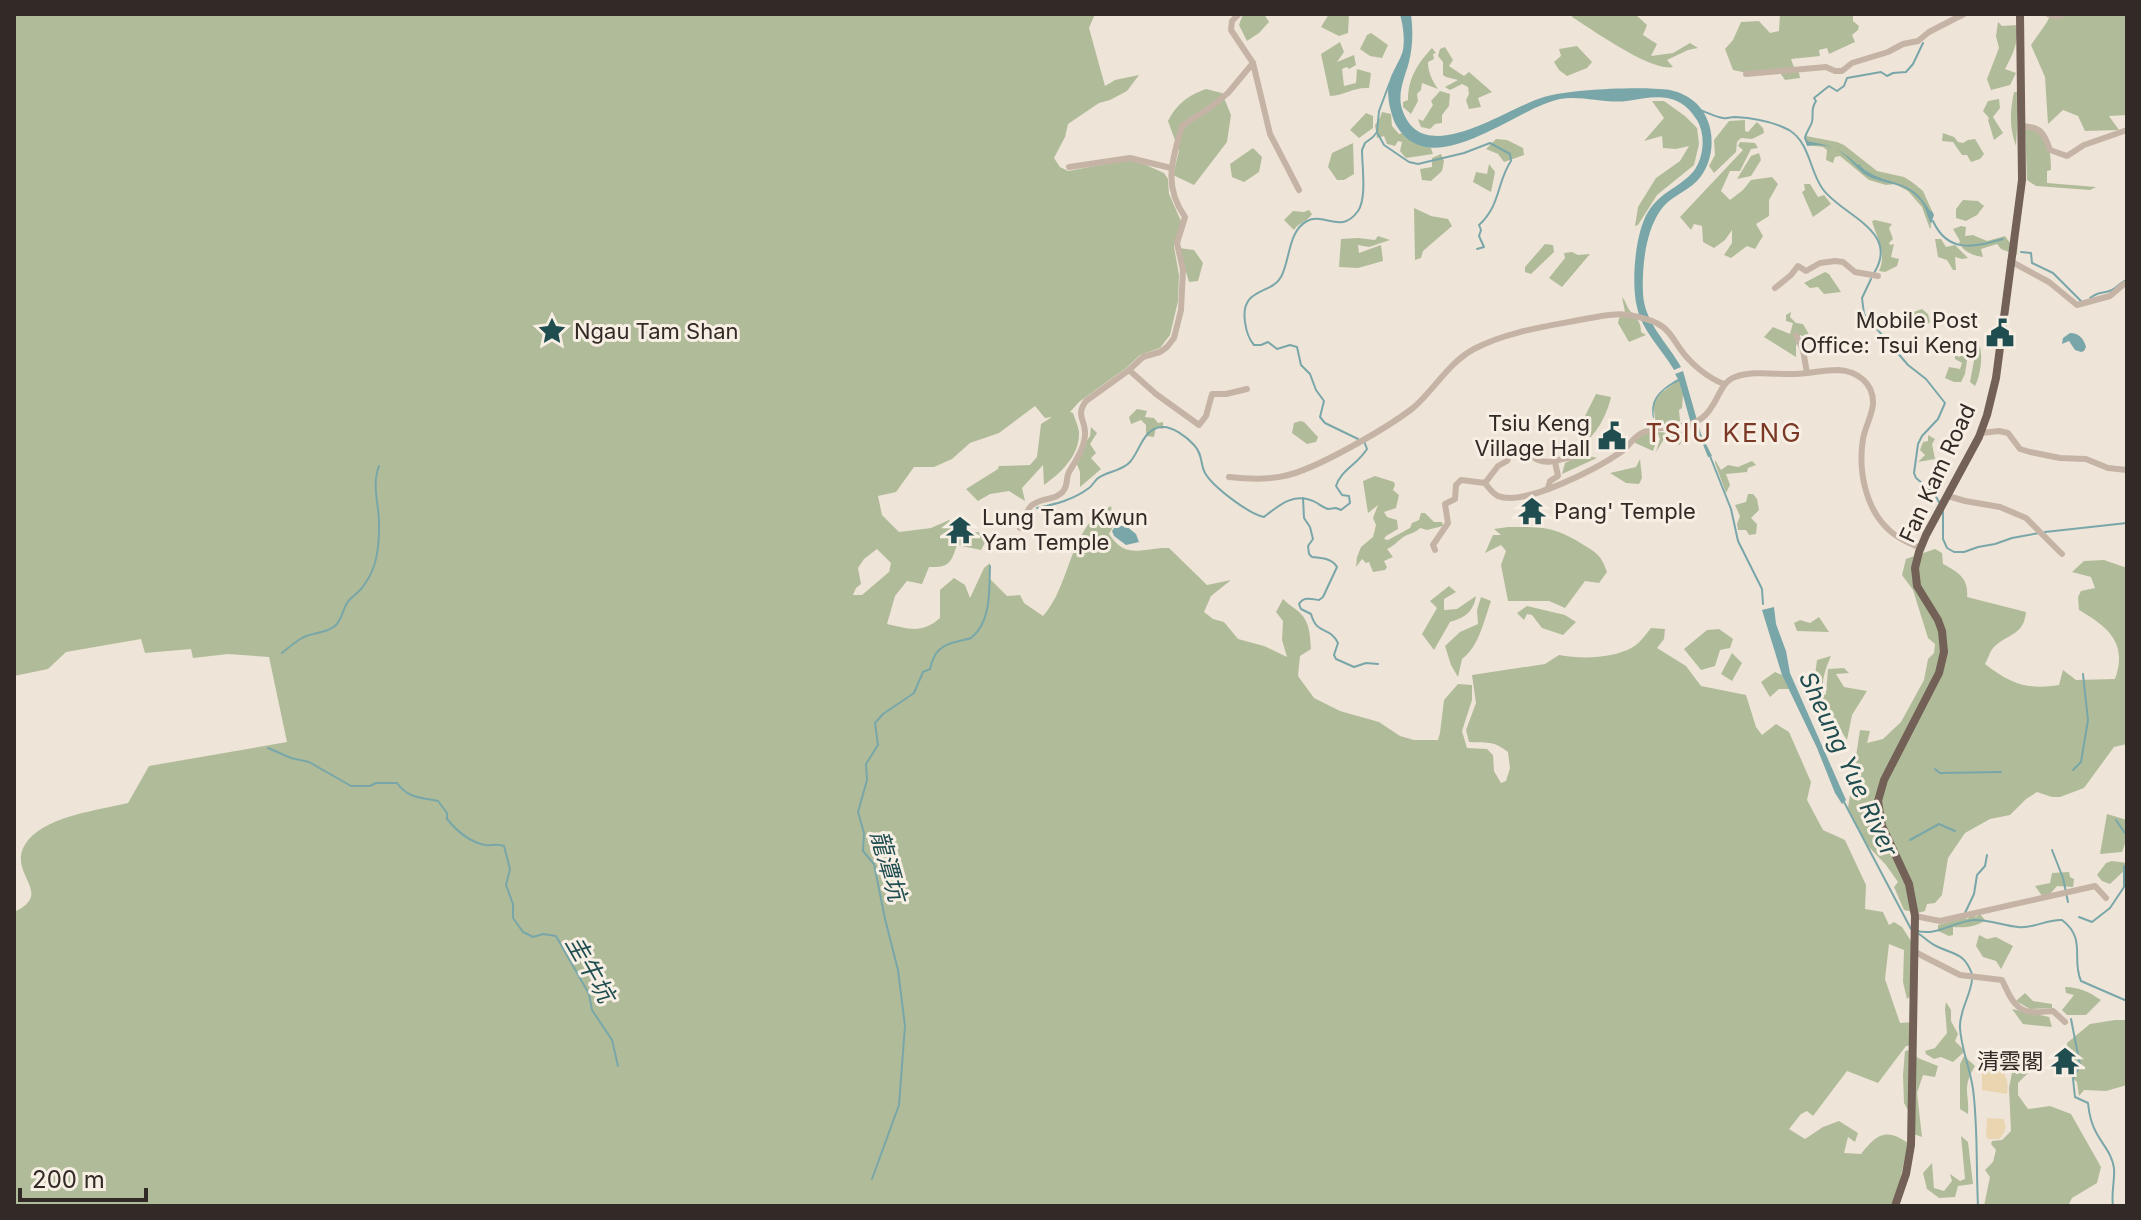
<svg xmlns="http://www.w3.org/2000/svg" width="2141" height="1220" font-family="Inter,'Noto Sans TC',sans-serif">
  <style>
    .green { fill: #b0bc99; fill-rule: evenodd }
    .sand { fill: #e9d5b0 }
    .water { fill: #79a7a9 }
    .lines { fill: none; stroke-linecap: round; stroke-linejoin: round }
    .stream { stroke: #79a7a9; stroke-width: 2 }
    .minor { stroke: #c5b4a5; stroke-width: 6 }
    .major { stroke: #736158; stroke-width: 8 }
    .labels { text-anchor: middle; stroke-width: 6; stroke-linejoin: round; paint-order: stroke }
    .poi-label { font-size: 22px; fill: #322a26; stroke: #f7eee4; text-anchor: end }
    .street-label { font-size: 22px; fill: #322a26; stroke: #f7eee4 }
    .water-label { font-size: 24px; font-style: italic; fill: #1f4d50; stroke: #f7eee4 }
    .quarter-label { font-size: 26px; letter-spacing: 2px; fill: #7b3925; stroke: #f7eee4 }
  </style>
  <rect width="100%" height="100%" fill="#efe4d8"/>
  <g class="green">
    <path d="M14 14H1095L1089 28 1105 86 1115 80 1139 75 1127 91 1110 100 1099 103 1068 124 1065 137 1054 158 1060 167 1068 171 1128 160 1146 165 1164 173 1168 179 1169 194 1181 221 1174 247 1179 275 1178 301 1170 335 1160 348 1140 355 1126 368 1079 402 1070 412 1073 413C1075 419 1078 426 1079 432 1080 455 1061 473 1044 485L1043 465 1022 488 1025 501 1009 491 990 494 978 501 966 489 998 469 999 466 1030 465 1037 457 1041 424 1052 417 1045 418 1035 406 999 433 970 443 952 459 934 467H914L896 492 878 496 882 515 899 532 931 528 949 520 955 525 959 538 977 532 985 534 988 537 981 550 957 545C951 562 950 568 929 567L922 584 907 581 895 596 887 624C909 629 922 634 940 618V590L954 578 965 585 970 598 984 568 990 563V579L1007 596 1020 595 1024 603 1043 616C1072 584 1068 526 1111 506L1114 525 1109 534C1127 561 1142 547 1169 548L1207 585 1231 580 1211 596 1204 612 1213 619 1224 622 1238 639 1264 646 1287 657 1282 640 1283 621 1276 612 1283 599C1288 604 1293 607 1298 611 1310 621 1310 635 1311 649L1300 656 1298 676 1314 698 1340 711 1379 722 1400 736 1414 740H1438L1440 733 1444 700 1458 684 1472 685V700L1462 731 1467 748 1487 749 1493 755 1494 771 1501 783 1506 781 1510 768 1508 752C1491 739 1488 744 1469 742L1466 730 1476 703 1472 675 1545 664 1559 655C1581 659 1612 659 1633 647 1640 643 1646 634 1651 628L1665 629 1664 639 1657 648 1686 666 1701 686 1746 695 1756 727 1762 735 1776 724 1789 732 1811 782 1807 800 1823 830 1845 840 1866 885 1865 909 1883 912 1889 925 1894 922 1902 927 1911 941V996L1907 999 1903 982 1904 950 1889 944 1885 979 1900 1023 1913 1022V1045L1906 1046 1878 1083 1847 1071 1813 1116 1807 1111 1801 1114 1789 1129 1805 1139 1823 1127 1839 1121 1858 1133 1855 1142 1848 1137 1844 1153 1861 1154C1877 1134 1886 1128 1908 1143L1896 1199 1892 1206H14V912C58 892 1 872 29 839 49 816 99 810 128 803L149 766 287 742 269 657 228 654 193 658 191 649 145 653 141 639 66 652 48 669 14 676ZM877 549 891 563 889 572 862 595H853L856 588 861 584 858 568 864 559Z"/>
    <polygon points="1243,14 1264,14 1269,22 1259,33 1247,41 1239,25"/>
    <polygon points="1329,14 1337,14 1337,16 1349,15 1348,33 1339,36 1321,27"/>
    <path d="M1573 14H1635L1647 25 1643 35 1657 44 1651 56 1673 53 1690 43 1698 48 1688 50 1667 60 1673 67C1651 72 1593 30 1572 17Z"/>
    <polygon points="1780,14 1857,14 1853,15 1853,21 1859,26 1858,30 1852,35 1855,42 1829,54 1827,48 1819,50 1820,56 1791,59 1795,70 1799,73 1800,78 1785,80 1779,71 1752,74 1733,70 1725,49 1733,40 1741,22 1759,21 1770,33 1779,31"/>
    <polygon points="2051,14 2127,14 2127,115 2109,116 2119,130 2085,131 2078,116 2063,110 2048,124 2045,77 2031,45 2047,22"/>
    <path d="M1998 22 2002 26 2017 25C2019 42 2013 54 2005 69L2016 73 2010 85 1991 90 1987 79 1999 48 1996 36Z"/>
    <polygon points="1371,33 1388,45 1382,58 1370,56 1360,49 1367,35"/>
    <path d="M1340 42 1344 52 1337 62 1354 55 1356 65 1349 69 1347 67 1342 69 1344 86 1356 83 1357 69 1371 73 1369 88C1353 87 1346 95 1330 96L1321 54Z"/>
    <polygon points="1577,46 1592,62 1587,68 1567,76 1559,70 1554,62 1561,56 1559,49"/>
    <polygon points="1445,47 1453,60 1449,66 1464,76 1469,72 1492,92 1478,98 1481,107 1469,109 1466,100 1469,94 1468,87 1462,84 1450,90 1445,87 1458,80 1446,77 1443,75 1443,62 1438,56 1440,49"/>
    <path d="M1432 48 1436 53 1433 54 1434 59 1428 62C1428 72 1432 80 1438 89L1422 83 1421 90 1417 94 1418 101 1411 114 1403 107V102L1408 100C1408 78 1418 63 1432 48Z"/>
    <path d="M1206 89 1222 93 1231 115 1227 142 1194 185 1173 175 1179 151 1168 121C1177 104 1187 96 1206 89Z"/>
    <polygon points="1440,91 1450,94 1449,106 1442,115 1442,123 1435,124 1430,129 1421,127 1418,119 1423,121 1433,105 1431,101"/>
    <path d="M2014 92H2019L2016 146C2009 127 2010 111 2014 92Z"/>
    <polygon points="1999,99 2000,108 1993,117 2003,133 1994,140 1988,120 1989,118 1983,111 1988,101"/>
    <polygon points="1652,101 1664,101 1685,116 1697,128 1699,144 1694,165 1657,195 1638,225 1635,226 1638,207 1656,178 1680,161 1689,146 1676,149 1663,148 1662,136 1644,141 1664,118"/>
    <path d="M1382 112 1391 114 1392 126 1399 134 1402 133C1411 141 1419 146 1431 148L1433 154 1406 158 1400 151 1402 142 1398 141 1395 146 1387 144 1384 136 1377 138 1375 125 1380 118Z"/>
    <polygon points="1366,113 1373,116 1373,128 1359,138 1350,130"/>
    <polygon points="1745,120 1745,131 1748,132 1757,122 1763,128 1764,133 1752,139 1741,138 1737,142 1736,152 1714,173 1709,166 1715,155 1714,140 1729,121"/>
    <path d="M2025 127C2048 133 2051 148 2051 170L2047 171V183L2096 187 2090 190 2036 186 2027 180Z"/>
    <polygon points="1943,133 1954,137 1958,142 1963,143 1968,140 1975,139 1984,154 1980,159 1971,162 1967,155 1962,155 1953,142 1942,141"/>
    <polygon points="1806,136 1837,142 1844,145 1877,171 1904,177 1912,182 1923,191 1932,211 1929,211 1931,227 1930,229 1922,207 1908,191 1895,184 1886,185 1869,180 1840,156 1835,157 1833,163 1826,160 1827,150 1823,147 1807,145"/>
    <polygon points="1496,139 1507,140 1523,148 1524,155 1504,162 1498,154 1486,149"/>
    <polygon points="1740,142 1755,143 1758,148 1751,149 1740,171 1730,171 1721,191 1730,200 1743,190 1751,180 1772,177 1778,184 1769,200 1769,216 1756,224 1763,236 1755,249 1747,246 1731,258 1724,255 1732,243 1732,230 1725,240 1714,248 1703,242 1702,226 1694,224 1691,230 1680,217 1743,150 1738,146"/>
    <polygon points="1353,143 1354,174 1344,180 1337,180 1328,167 1332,153"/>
    <polygon points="1253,148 1262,157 1259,172 1244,182 1232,177 1230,164"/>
    <polygon points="1759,153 1761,160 1751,176 1737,179 1751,156"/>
    <polygon points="1441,154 1444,161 1442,171 1431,181 1422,180 1420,169 1432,167 1432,158"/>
    <polygon points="1489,164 1495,172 1491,192 1473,182 1476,172 1487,174"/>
    <polygon points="1804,184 1810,184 1818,197 1824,195 1831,204 1813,217 1802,192 1805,190"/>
    <polygon points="1963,200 1978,201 1984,206 1977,215 1966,221 1956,218 1956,209"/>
    <polygon points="1414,208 1431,216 1448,219 1452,226 1423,251 1421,258 1415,260"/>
    <path d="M1309 210 1312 214C1307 222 1299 222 1294 230L1284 220 1293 211 1304 212Z"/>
    <path d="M1875 220 1892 224 1889 228 1893 239 1889 243 1890 245 1894 244 1891 257 1899 259 1897 266 1885 272 1879 271C1887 253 1877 239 1872 221Z"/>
    <path d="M1961 226 1966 227 1965 236 1973 235 1987 241 2005 236 2010 243 2018 236 2017 255 2001 249 1997 244 1981 249 1983 257C1973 256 1963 251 1959 243L1960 241 1953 229Z"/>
    <polygon points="1378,236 1390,240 1369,247 1358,245 1359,253 1381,245 1383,261 1358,268 1339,267 1341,239 1358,238 1375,240"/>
    <polygon points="1935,239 1941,239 1946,247 1955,245 1968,258 1962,259 1955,257 1956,270 1953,270 1947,260 1938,257"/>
    <polygon points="1545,244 1553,245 1554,252 1531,274 1525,272 1525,267"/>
    <polygon points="1179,248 1194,250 1203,263 1198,281 1189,282"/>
    <polygon points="1572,252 1578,255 1590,254 1562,287 1549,278 1565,258 1564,253"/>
    <polygon points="1825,272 1829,274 1841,292 1824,294 1818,287 1810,288 1804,283"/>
    <path d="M1622 297C1626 301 1627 308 1631 312 1637 319 1641 322 1641 332L1646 335 1629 342 1618 323 1619 318 1625 312Z"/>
    <polygon points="1922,309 1928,314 1930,322 1921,329 1909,328 1900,317"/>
    <polygon points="1791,312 1790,317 1796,323 1803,324 1810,336 1807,338 1800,335 1796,346 1796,357 1764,337 1773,327 1790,334 1793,323 1786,321 1786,315"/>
    <path d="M1980 347C1983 358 1980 376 1975 386L1970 382 1976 350Z"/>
    <polygon points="1955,355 1959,357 1962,355 1967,360 1965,374 1961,382 1954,382 1945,378 1949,367 1960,369 1962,363 1955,359"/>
    <polygon points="1679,380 1683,394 1682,408 1679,410 1680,421 1670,426 1664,426 1662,423 1656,426 1653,403 1661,393"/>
    <path d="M1596 394 1611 397C1607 414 1597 435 1581 445L1578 430Z"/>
    <polygon points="1137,409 1147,411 1145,417 1154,418 1158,423 1163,422 1163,429 1156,427 1154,437 1146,436 1146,425 1141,420 1131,424 1129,417"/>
    <polygon points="1300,421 1304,422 1318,437 1316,442 1307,444 1292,433 1294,423"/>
    <polygon points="1091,427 1097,433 1090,444 1096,453 1091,458 1101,469 1080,487 1080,472 1075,459 1090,436"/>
    <polygon points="1654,431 1657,439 1653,451 1633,442 1638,437"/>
    <polygon points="1678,431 1684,433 1680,445 1664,439 1656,452 1660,439 1657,432 1672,433"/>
    <polygon points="1928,435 1935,439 1932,444 1935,459 1918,462 1925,455 1920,450 1923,442 1928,441"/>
    <polygon points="1582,454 1597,458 1562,474 1565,463"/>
    <polygon points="1640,459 1642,478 1639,484 1626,483 1610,473 1636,467"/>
    <polygon points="1715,460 1721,470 1728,465 1738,467 1752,461 1756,465 1748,468 1747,472 1726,474 1730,485 1726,493 1715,463"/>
    <path d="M1375 476 1394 482 1395 485 1393 490 1399 495 1396 508 1384 512 1387 517 1397 520 1398 529 1386 536 1384 539 1388 540 1410 528 1412 523 1419 520 1421 513H1425L1434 522H1442L1443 526 1427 530 1420 528C1415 533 1411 533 1405 536 1398 540 1396 545 1387 549L1393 557 1384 561 1387 567 1385 570 1373 572 1369 562 1366 563 1362 559 1356 567 1357 557 1361 547 1373 537 1376 525 1373 518 1378 505 1368 513 1363 481Z"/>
    <polygon points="1748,494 1753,494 1757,499 1759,510 1751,518 1757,524 1756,534 1749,535 1746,530 1738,530 1737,524 1740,516 1735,505 1746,502"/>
    <path d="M1508 527C1540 527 1554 526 1582 544 1597 553 1601 555 1607 572L1599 583 1585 581 1565 608 1549 601H1508L1501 565 1506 551 1501 545 1485 553 1493 535H1501L1494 529Z"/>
    <path d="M1935 549 1942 553 1943 564C1958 572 1969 578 1967 597L2026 612C2024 635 2008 634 1995 646 1990 650 1988 659 1985 664 2011 684 2027 690 2059 685L2063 670 2076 680 2115 679C2128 643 2108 627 2079 610L2078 597 2081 591 2095 588 2091 577 2072 572 2084 561 2104 560 2127 568V744L2114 747 2084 788 2060 797H2052L2037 792 2026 799 2010 815 1990 819 1965 833 1948 858 1942 895 1935 903 1927 904 1925 911 1918 913 1904 910 1894 887 1898 882 1886 865 1868 846 1848 808 1860 730 1870 731 1867 743 1883 739 1901 722 1924 680 1928 659 1934 653 1935 644 1928 638 1913 590 1902 575 1906 559Z"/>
    <path d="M1449 586 1456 592 1444 599V610L1457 609 1476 596C1474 611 1465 618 1450 622L1434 650 1422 634 1437 608 1430 601Z"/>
    <path d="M1481 597 1491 601C1484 620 1479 647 1462 659L1458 677 1451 665 1445 646 1460 632 1478 624 1477 610Z"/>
    <polygon points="1527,606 1565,615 1576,622 1563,635 1542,628 1532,615 1527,614 1524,620 1517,613"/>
    <polygon points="1819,617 1829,632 1797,631 1794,623 1800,620 1810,623"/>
    <polygon points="1719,629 1733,639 1730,648 1720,650 1715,666 1701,670 1684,649 1707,630"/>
    <polygon points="1732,653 1742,663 1732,681 1721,674"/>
    <path d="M1831 656C1826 668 1820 682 1824 695L1826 694 1828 669 1844 668 1849 673 1836 674 1844 687 1867 691 1852 715 1847 740 1838 726 1828 732 1814 701 1815 699 1812 698 1817 660Z"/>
    <polygon points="1775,672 1782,675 1789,689 1779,689 1770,697 1761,682"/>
    <polygon points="2107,814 2127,820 2127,838 2122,852 2100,854"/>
    <polygon points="2112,861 2127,863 2127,868 2110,884 2102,881 2097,875 2106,863"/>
    <polygon points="2069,872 2070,877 2074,879 2073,887 2057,886 2045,900 2035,886 2050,883 2052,873"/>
    <path d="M1969 913 1976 917 1980 914 1985 920C1977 927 1963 928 1953 927V935L1949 936 1938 931V925L1959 919 1965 914 1966 919 1969 918Z"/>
    <polygon points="1979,935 1987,939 1996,937 2013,946 2001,969 1996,961 1983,957 1976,946"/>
    <path d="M2065 987C2079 987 2089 992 2101 1000L2086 1015H2067L2062 1010 2074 995 2066 993Z"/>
    <polygon points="2025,993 2033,1001 2052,1004 2052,1008 2030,1009 2016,1001"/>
    <polygon points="1946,1002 1951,1010 1951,1021 1958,1034 1955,1041 1965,1051 1953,1062 1941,1057 1934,1059 1926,1054 1925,1051 1935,1048 1947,1033 1945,1009"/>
    <polygon points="2012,1009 2049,1017 2052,1027 2023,1024"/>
    <polygon points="2115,1020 2127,1020 2127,1085 2106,1091 2084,1090 2079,1096 2077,1082 2068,1074 2067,1043 2090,1024"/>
    <polygon points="1911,1050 1918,1058 1938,1066 1935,1077 1923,1075 1917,1093 1922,1137 1908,1132 1909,1112 1904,1103 1903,1075 1905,1051"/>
    <path d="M1964 1056 1975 1066C1961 1089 1970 1093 1968 1114L1960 1109V1064Z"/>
    <polygon points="2026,1059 2037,1064 2018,1083 2018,1095 2028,1109 2050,1106 2071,1114 2101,1167 2097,1183 2072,1198 2068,1206 1984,1206 1990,1177 1985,1170 1993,1162 1996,1150 1991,1144 1992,1141 2002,1140 2011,1131 2009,1088 2012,1073 2022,1070"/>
    <polygon points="1961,1136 1968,1142 1973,1184 1958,1186 1955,1197 1939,1198 1927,1189 1923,1173 1932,1163 1934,1188 1944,1191 1952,1181 1950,1174 1960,1181 1965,1179"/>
  </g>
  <g class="sand">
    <path d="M1986 1064H1997C2006 1074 2009 1081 2007 1094L1982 1090V1067Z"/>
    <path d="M1987 1118 2003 1119C2008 1126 2005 1133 1999 1139H1988L1986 1136Z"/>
  </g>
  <g class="water">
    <path d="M1400 14H1411C1413 31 1413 45 1409 62 1405 77 1397 93 1402 109 1422 171 1506 108 1544 97 1571 89 1642 86 1670 90 1680 92 1690 97 1697 104 1717 124 1716 161 1697 181 1685 193 1669 197 1660 211 1645 233 1642 268 1643 293 1644 323 1668 343 1681 367L1674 370C1662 349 1642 331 1637 307 1631 283 1635 233 1648 212 1661 191 1679 188 1693 172 1704 158 1706 135 1697 120 1679 91 1655 96 1627 101 1605 104 1582 95 1560 99 1515 108 1431 185 1396 125 1391 115 1386 95 1389 84 1391 72 1400 62 1403 50 1405 38 1403 26 1400 14Z"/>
    <path d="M1804 137 1806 141C1830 145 1840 148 1858 165L1861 164 1860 166C1887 189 1909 174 1930 211H1932L1934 215 1931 224C1926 214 1926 205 1917 197 1902 181 1883 185 1866 175 1854 167 1845 151 1831 147 1824 145 1814 145 1807 146Z"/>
    <path d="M2070 333C2079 333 2084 339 2086 347L2084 351 2081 352 2075 350 2069 341 2062 344 2063 338Z"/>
    <path d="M1683 371 1701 434 1712 456 1708 457 1702 442 1693 431 1679 381C1662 390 1652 397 1654 418H1653C1649 398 1661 389 1678 379L1675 374Z"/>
    <polygon points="1125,525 1136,534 1139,542 1126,545 1114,536 1112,531 1114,528"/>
    <polygon points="1774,607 1776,624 1786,651 1790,673 1846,800 1842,804 1835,793 1817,748 1782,675 1762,610"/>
  </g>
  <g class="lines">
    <g class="stream">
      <path d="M1699 110C1707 112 1715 117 1723 118 1729 119 1728 117 1735 117 1754 118 1772 121 1789 130 1810 143 1809 169 1822 188 1840 215 1901 230 1874 273"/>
      <path d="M1378 134 1384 145 1409 162 1418 164 1464 153 1490 143 1510 154 1511 161C1497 181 1501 205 1479 225L1481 230 1479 236 1484 247 1477 249"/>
      <path d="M1807 142 1805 138C1806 132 1810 128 1812 122 1814 113 1810 110 1816 101L1814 98 1829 86 1837 91 1844 86 1847 78 1881 72 1887 76 1893 73 1906 72 1913 64 1923 43"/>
      <path d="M1933 221C1948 254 1974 247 2003 239"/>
      <polyline points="2021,252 2031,253 2032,263 2053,273 2081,301"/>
      <polyline points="1871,279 1862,298 1864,314 1908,365 1926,379 1945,403 1938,419 1922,436 1918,444 1914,473 1916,478 1934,493 1939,502"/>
      <path d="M2090 298C2099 291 2103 294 2112 290 2118 287 2120 282 2127 280"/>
      <path d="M1358 439 1325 423 1320 417 1324 401 1316 390 1310 374 1301 365 1297 347 1290 345 1277 349 1268 342 1261 345H1254C1248 338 1246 330 1245 322 1240 287 1271 295 1281 277 1290 261 1288 231 1307 221 1324 212 1341 235 1358 211 1367 198 1362 166 1362 150L1365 143 1373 137 1377 132 1379 111 1390 82"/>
      <polyline points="1710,456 1731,509 1738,541 1762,589 1763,604"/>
      <path d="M1303 498 1304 518 1310 527 1313 539 1308 546 1309 554 1312 557C1321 558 1332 558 1337 567L1323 597 1319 600C1311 599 1304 596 1299 604L1301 609 1311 614C1317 636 1329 625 1338 643L1334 655 1336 659 1354 667 1366 663 1378 664"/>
      <path d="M1037 508C1056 504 1073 500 1089 488 1092 486 1094 482 1097 479 1106 471 1121 472 1130 462 1140 451 1143 428 1162 427 1172 426 1187 437 1194 445 1203 454 1200 464 1205 473 1213 487 1249 514 1264 517 1280 504 1296 491 1317 503 1320 505 1324 508 1328 509L1336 508 1341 510 1350 503 1349 496 1342 495 1336 486C1341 470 1357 465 1367 449L1364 441"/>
      <polyline points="1943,511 1943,539 1947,548 1954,552 1964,552 1978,547 1995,544 2012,538 2039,533"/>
      <polyline points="2045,532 2127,523"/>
      <path d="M282 653C288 648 295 642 302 638 312 632 327 634 336 625 341 620 343 610 347 603 352 596 360 592 364 585 377 568 379 547 379 527 380 506 371 487 379 466"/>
      <path d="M268 748 291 758 309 762 351 786H370L376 783H397C409 799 420 797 438 801L447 813V819C456 830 470 842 485 845 492 846 496 843 504 846L510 869 506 885 513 904V918L523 932 533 937 543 934 556 936 589 994 592 1010 612 1040 618 1066"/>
      <polyline points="1935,769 1940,773 2001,772"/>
      <polyline points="2073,770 2081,762 2088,720 2083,674"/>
      <polyline points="1843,800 1911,929"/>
      <polyline points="2116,820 2127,836"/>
      <polyline points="1910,840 1939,824 1955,831"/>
      <polyline points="2052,850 2063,878 2068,902"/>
      <polyline points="1965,913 1974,894 1977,875 1985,866 1987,855"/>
      <polyline points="2079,917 2092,922 2110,908 2124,887 2124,867 2127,864"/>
      <path d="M1917 931C1936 936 1954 922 1973 920 1989 919 2003 926 2018 927 2033 929 2047 919 2062 920 2087 939 2071 959 2081 981L2127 1001"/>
      <path d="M1919 934C1925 938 1930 943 1936 946 1954 955 1964 952 1972 974"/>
      <path d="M1972 980C1970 997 1959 1011 1960 1028 1961 1048 1970 1068 1973 1089 1978 1127 1976 1167 1978 1206"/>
      <path d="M2071 1019 2080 1065 2073 1079 2075 1097 2088 1103C2089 1114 2091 1124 2097 1134 2103 1145 2112 1154 2114 1168 2115 1180 2111 1193 2113 1206"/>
      <path d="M872 1179 899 1105 905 1026 898 970 885 919 874 864 863 851 864 833 858 812 867 780 866 764 878 745 875 723 883 714 914 693 923 672 930 669C934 651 941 645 959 641 962 640 969 639 971 638 992 622 989 588 990 566"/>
    </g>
    <g class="minor">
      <polyline points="1239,14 1232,21 1231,30 1253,63 1270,134 1299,190"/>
      <polyline points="2048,14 2056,17 2063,14"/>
      <polyline points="1746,74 1826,67 1835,71 1842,71 1852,63 1888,52 1903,44 1918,41 1929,32 1964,14"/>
      <path d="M2022 126C2041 127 2044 133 2050 150L2067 156 2084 145 2127 130"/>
      <polyline points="1069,167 1130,158 1171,168"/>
      <polyline points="2010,261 2049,282 2077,305 2110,296 2124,284 2127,284"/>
      <polyline points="1775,288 1791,275 1798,266 1806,271 1820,263 1835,261 1843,262 1855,272 1878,276"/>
      <polyline points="1796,335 1803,350 1807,373"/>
      <polyline points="1129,370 1156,394 1199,425 1206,416 1212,394 1226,394 1247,389"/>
      <polyline points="1981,433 1999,431 2008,433 2020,449 2030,452 2060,458 2086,459 2108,468 2127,470"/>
      <path d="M1229 477C1247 479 1266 480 1284 476 1315 470 1387 428 1413 408 1435 389 1448 363 1474 349 1504 333 1541 327 1574 321 1593 318 1616 311 1634 316 1644 318 1655 321 1663 327 1671 333 1675 342 1681 350 1691 364 1708 378 1724 384"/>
      <path d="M1485 483 1498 466 1507 461 1512 449 1515 446C1526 446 1528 456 1538 460 1550 465 1561 458 1573 457"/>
      <polyline points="1548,488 1550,481 1558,476 1555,462"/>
      <polyline points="1948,496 1965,501 2000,507 2026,518 2062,554"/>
      <path d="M1020 528C1024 521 1026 511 1031 506 1040 497 1057 501 1064 490 1068 484 1066 477 1069 472 1076 460 1086 446 1085 431 1084 418 1076 415 1086 401L1129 370 1143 357 1160 352 1167 347 1174 338 1181 310 1183 270 1177 243 1185 217C1163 186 1172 160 1182 126L1212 106 1228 93 1253 63"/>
      <path d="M1435 550 1433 545 1448 523 1445 504 1455 499 1456 485 1461 480 1485 483C1489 488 1492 493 1498 496 1524 507 1598 468 1621 452 1630 446 1633 436 1644 432 1664 423 1681 433 1702 418 1719 405 1718 383 1735 377 1754 370 1776 375 1796 374 1810 373 1824 370 1838 370 1857 371 1874 383 1873 404 1872 416 1865 427 1863 439 1858 470 1865 508 1889 530 1898 539 1909 543 1920 548"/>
      <polyline points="1915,916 1940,921 2095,886 2106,898"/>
      <path d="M1915 952 1960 975 2002 980C2009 994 2014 1011 2032 1012 2039 1013 2046 1011 2053 1011L2065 1022"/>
    </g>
    <polyline class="major" points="1895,1206 1906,1174 1911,1145 1915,916 1909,884 1882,826 1878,801 1884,780 1939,673 1944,652 1942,631 1938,620 1917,586 1915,568 1919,552 1926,535 1979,437 1987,415 1996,378 2022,180 2020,14"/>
  </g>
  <defs>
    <symbol id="sight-bare" viewBox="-9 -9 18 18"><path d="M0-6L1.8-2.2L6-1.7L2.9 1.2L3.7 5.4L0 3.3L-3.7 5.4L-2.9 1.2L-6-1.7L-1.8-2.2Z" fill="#1f4d50" stroke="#f7eee4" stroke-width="2.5" paint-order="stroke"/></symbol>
    <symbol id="civic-bare" viewBox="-9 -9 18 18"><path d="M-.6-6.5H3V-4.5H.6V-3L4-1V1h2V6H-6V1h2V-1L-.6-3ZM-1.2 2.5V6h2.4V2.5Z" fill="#1f4d50" stroke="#f7eee4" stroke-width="2.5" paint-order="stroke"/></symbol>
    <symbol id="temple-bare" viewBox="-9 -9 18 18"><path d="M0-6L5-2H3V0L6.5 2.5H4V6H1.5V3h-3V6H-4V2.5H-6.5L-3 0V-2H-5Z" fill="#1f4d50" stroke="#f7eee4" stroke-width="2.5" paint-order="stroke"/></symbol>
  </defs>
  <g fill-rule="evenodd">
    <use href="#sight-bare" x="532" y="311" width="40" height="40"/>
    <use href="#civic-bare" x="1980" y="313" width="40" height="40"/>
    <use href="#civic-bare" x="1592" y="416" width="40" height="40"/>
    <use href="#temple-bare" x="1512" y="491" width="40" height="40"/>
    <use href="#temple-bare" x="940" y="510" width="40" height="40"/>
    <use href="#temple-bare" x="2045" y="1041" width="40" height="40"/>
  </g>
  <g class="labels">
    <g class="poi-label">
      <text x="1978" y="328">Mobile Post<tspan x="1978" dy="25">Office: Tsui Keng</tspan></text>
      <text x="574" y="339" text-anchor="start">Ngau Tam Shan</text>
      <text x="1590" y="431">Tsiu Keng<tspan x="1590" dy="25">Village Hall</tspan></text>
      <text x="1554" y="519" text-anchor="start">Pang' Temple</text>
      <text x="982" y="525" text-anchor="start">Lung Tam Kwun<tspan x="982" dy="25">Yam Temple</tspan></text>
      <text x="2043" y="1069">清雲閣</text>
    </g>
    <g class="street-label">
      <text transform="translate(1937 473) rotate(-65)" y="8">Fan Kam Road</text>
    </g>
    <g class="water-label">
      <text transform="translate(1848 764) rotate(65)" y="8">Sheung Yue River</text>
      <text transform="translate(888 866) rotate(74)" y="8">龍潭坑</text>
      <text transform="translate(590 969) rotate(60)" y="8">圭牛坑</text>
    </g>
    <g class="quarter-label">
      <text x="1724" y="442">TSIU KENG</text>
    </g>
  </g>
  <rect width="2141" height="1220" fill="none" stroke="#322a26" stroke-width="32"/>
  <path d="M20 1188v12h126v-12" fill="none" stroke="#322a26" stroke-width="4"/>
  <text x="32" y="1188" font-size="24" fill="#322a26" stroke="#f7eee4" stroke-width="6" paint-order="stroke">200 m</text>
</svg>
